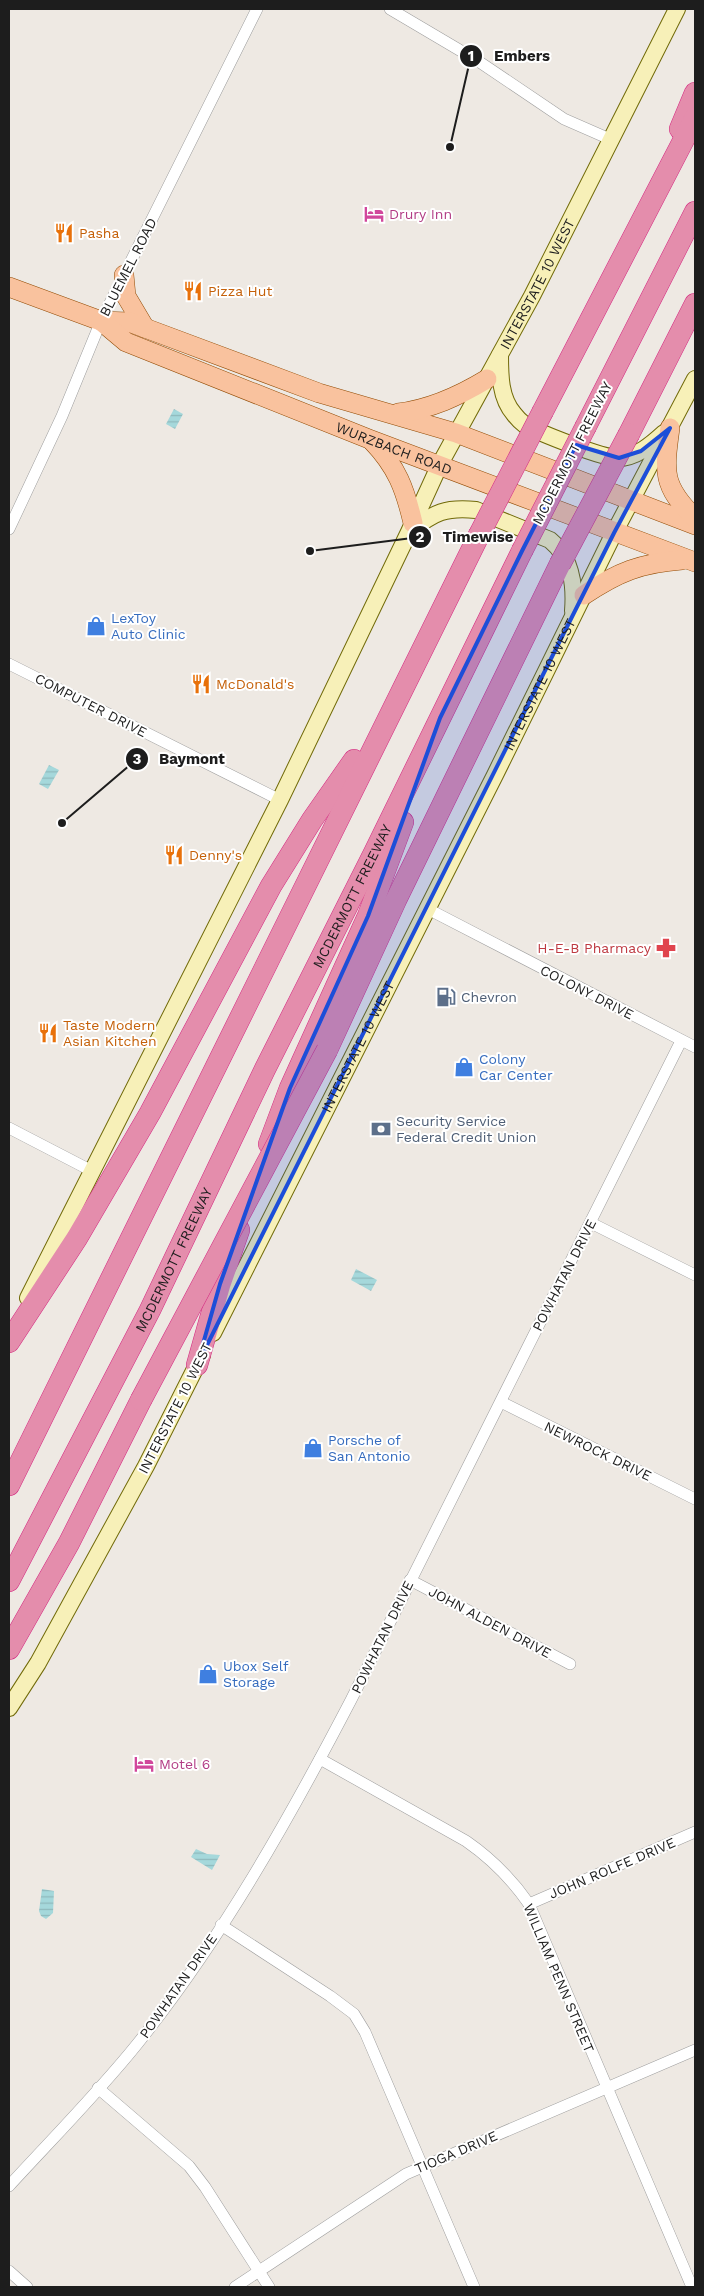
<svg xmlns="http://www.w3.org/2000/svg" width="704" height="2296" font-family="'Work Sans',sans-serif">
  <style>
    .water { fill: url(#water-rules) }
    .lines { fill: none; stroke-linecap: round; stroke-linejoin: round }
    .minor-casing { stroke: #9e9e9e; stroke-width: 12 }
    .secondary-casing { stroke: #716a08; stroke-width: 18 }
    .primary-casing { stroke: #924b04; stroke-width: 20 }
    .motorway-casing { stroke: #d42981; stroke-width: 22 }
    .minor { stroke: #fff; stroke-width: 11 }
    .secondary { stroke: #f7f0b8; stroke-width: 16 }
    .primary { stroke: #f9c29e; stroke-width: 19 }
    .motorway { stroke: #e48dac; stroke-width: 21 }
    .motorway-bridge-casing { stroke: #d42981; stroke-width: 22; stroke-linecap: butt }
    .motorway-bridge { stroke: #e48dac; stroke-width: 21 }
    .marked { fill: #1d4ed8; fill-opacity: 0.2; stroke: #1d4ed8; stroke-width: 4; stroke-linejoin: round }
    .labels { text-anchor: middle; stroke-width: 4; stroke-linejoin: round; paint-order: stroke }
    .hotel-label { font-size: 14px; fill: #b23c85; stroke: #fff; text-anchor: start }
    .food-label { font-size: 14px; fill: #c56008; stroke: #fff; text-anchor: start }
    .street-label { font-size: 14px; fill: #1d1d1d; stroke: #fff }
    .shop-label { font-size: 14px; fill: #366cbe; stroke: #fff; text-anchor: start }
    .health-label { font-size: 14px; fill: #be3a42; stroke: #fff; text-anchor: end }
    .service-label { font-size: 14px; fill: #4e5e75; stroke: #fff; text-anchor: start }
    .leader { fill: none; stroke: #1d1d1d; stroke-width: 2 }
    .callout-dot { fill: #1d1d1d; stroke: #fff; stroke-width: 2 }
    .mark-label { font-size: 15px; text-anchor: middle; font-weight: bold; fill: #fff }
    .callout-label { font-size: 15px; text-anchor: middle; font-weight: bold; fill: #1d1d1d; stroke: #fff; stroke-width: 4; stroke-linejoin: round; paint-order: stroke }
  </style>
  <defs>
    <pattern id="water-rules" width="6" height="5" patternUnits="userSpaceOnUse" patternTransform="scale(1.25)"><rect width="6" height="5" fill="#a5d8db"/><path d="M0 2.5h6" fill="none" stroke="#8eb9bc"/></pattern>
  </defs>
  <rect width="100%" height="100%" fill="#eee9e3"/>
  <g class="water">
    <polygon points="174,409 183,414 175,429 166,424"/>
    <polygon points="49,765 59,770 48,789 39,784"/>
    <polygon points="356,1269 377,1280 371,1291 351,1280"/>
    <polygon points="196,1849 207,1854 220,1855 212,1870 191,1857"/>
    <polygon points="42,1889 54,1891 53,1913 46,1919 41,1916 39,1911"/>
  </g>
  <g class="lines">
    <defs>
      <g id="minor">
        <polyline points="390,9 478,61 564,119 612,140"/>
        <polyline points="9,529 62,416 101,321 257,9"/>
        <polyline points="9,664 280,800"/>
        <polyline points="426,908 695,1047"/>
        <polyline points="9,1128 92,1171"/>
        <polyline points="591,1223 695,1275"/>
        <polyline points="501,1402 695,1499"/>
        <polyline points="410,1580 570,1664"/>
        <path d="M320 1759 466 1841C492 1859 511 1878 529 1904L692 2287"/>
        <polyline points="529,1904 695,1832"/>
        <polyline points="221,1925 330,1996 354,2014 365,2032 474,2287"/>
        <polyline points="98,2088 189,2166 205,2187 269,2287"/>
        <path d="M9 2186C52 2139 98 2093 138 2043 222 1938 289 1819 351 1700L681 1041"/>
        <polyline points="9,2271 27,2287"/>
        <polyline points="235,2287 406,2174 695,2050"/>
      </g>
      <g id="secondary">
        <path d="M500 355C500 375 500 398 514 414 517 418 521 422 525 425 540 433 602 458 618 458 636 458 652 444 664 433"/>
        <path d="M411 531C434 512 446 507 476 510L550 540C572 558 575 585 573 611"/>
        <path id="s1" d="M28 1298 280 800 409 532 440 464 532 296 677 9"/>
        <path id="s2" d="M213 1333 495 775 614 533 695 379"/>
        <polyline points="9,1708 38,1663 146,1466 202,1355"/>
      </g>
      <g id="primary">
        <polyline points="124,275 126,296 145,328"/>
        <polyline points="9,287 101,321 129,322 319,393 456,433 695,525"/>
        <path id="s3" d="M101 321 126 342 369 439 695 562"/>
        <path d="M398 413C431 409 459 396 487 379"/>
        <path d="M670 428C664 472 662 486 695 518"/>
        <path d="M372 441C397 467 405 489 413 523"/>
        <path d="M584 595C618 572 641 563 682 560"/>
      </g>
      <g id="motorway">
        <polyline points="680,129 695,93"/>
        <polyline points="543,411 695,118"/>
        <polyline points="586,426 695,212"/>
        <polyline points="629,434 695,304"/>
        <polyline points="327,1050 396,900 560,564"/>
        <polyline points="269,1144 290,1088 368,916 403,822"/>
        <polyline points="9,1342 77,1238 150,1113 271,886 312,820 354,760"/>
        <polyline points="197,1365 220,1284 239,1230"/>
        <polyline points="9,1485 479,535"/>
        <path id="s4" d="M9 1581 150 1310 265 1069 374 853 522 551"/>
        <polyline points="9,1649 69,1543 141,1400"/>
      </g>
    </defs>
    <use href="#minor" class="minor-casing"/>
    <use href="#secondary" class="secondary-casing"/>
    <use href="#primary" class="primary-casing"/>
    <use href="#motorway" class="motorway-casing"/>
    <use href="#minor" class="minor"/>
    <use href="#secondary" class="secondary"/>
    <use href="#primary" class="primary"/>
    <use href="#motorway" class="motorway"/>
    <defs>
      <g id="motorway-bridge">
        <polyline points="479,535 543,411"/>
        <polyline points="522,551 586,426"/>
        <polyline points="560,564 629,434"/>
        <polyline points="141,1400 327,1050"/>
      </g>
    </defs>
    <use href="#motorway-bridge" class="motorway-bridge-casing"/>
    <use href="#motorway-bridge" class="motorway-bridge"/>
  </g>
  <path class="marked" d="M670 428 614 533 197 1365 220 1284 290 1088 368 916 440 718 522 551 576 445 619 458 641 451Z"/>
  <defs>
    <symbol id="hotel-bare" viewBox="-9 -9 18 18"><path d="M-6-4.5h1.5V1H6V5H4.5V3h-9V5H-6ZM-4 0a1.8 1.8 0 1 1 3.6 0ZM.5 0V-2.5h3Q6-2.5 6 0Z" fill="#d1479c" stroke="#fff" stroke-width="2.5" paint-order="stroke"/></symbol>
    <symbol id="restaurant-bare" viewBox="-9 -9 18 18"><path d="M-5-6h1v4h1v-4h1v4h1v-4h1v5L-1.5 .5V6h-2V.5L-5-1ZM5-6V6H3V1.5H1.5Q1.5-4 5-6Z" fill="#e8710a" stroke="#fff" stroke-width="2.5" paint-order="stroke"/></symbol>
    <symbol id="shop-bare" viewBox="-9 -9 18 18"><path d="M-5-2.5h2.3a2.7 3.5 0 0 1 5.4 0H5L5.5 6h-11ZM-1.5-2.5h3a1.5 2.3 0 0 0-3 0Z" fill="#3f7fe0" stroke="#fff" stroke-width="2.5" paint-order="stroke"/></symbol>
    <symbol id="pharmacy-bare" viewBox="-9 -9 18 18"><path d="M-2-6h4v4h4v4h-4v4h-4v-4h-4v-4h4Z" fill="#e0444e" stroke="#fff" stroke-width="2.5" paint-order="stroke"/></symbol>
    <symbol id="fuel-bare" viewBox="-9 -9 18 18"><path d="M-5.5-6h7V0h2V4h1.3V-2.5L3-4.5l.8-.8L6-3V5H2.5V1h-1V6h-7ZM-4.2-4.7v3.2H.2V-4.7Z" fill="#5c6f8a" stroke="#fff" stroke-width="2.5" paint-order="stroke"/></symbol>
    <symbol id="bank-bare" viewBox="-9 -9 18 18"><path d="M-6-4H6V4H-6ZM0-2.3a2.3 2.3 0 1 0 0 4.6a2.3 2.3 0 1 0 0-4.6Z" fill="#5c6f8a" stroke="#fff" stroke-width="2.5" paint-order="stroke"/></symbol>
  </defs>
  <g fill-rule="evenodd">
    <use href="#hotel-bare" x="360" y="200" width="28" height="28"/>
    <use href="#restaurant-bare" x="50" y="219" width="28" height="28"/>
    <use href="#restaurant-bare" x="179" y="277" width="28" height="28"/>
    <use href="#shop-bare" x="82" y="612" width="28" height="28"/>
    <use href="#restaurant-bare" x="187" y="670" width="28" height="28"/>
    <use href="#restaurant-bare" x="160" y="841" width="28" height="28"/>
    <use href="#pharmacy-bare" x="652" y="934" width="28" height="28"/>
    <use href="#fuel-bare" x="432" y="983" width="28" height="28"/>
    <use href="#restaurant-bare" x="34" y="1019" width="28" height="28"/>
    <use href="#shop-bare" x="450" y="1053" width="28" height="28"/>
    <use href="#bank-bare" x="367" y="1115" width="28" height="28"/>
    <use href="#shop-bare" x="299" y="1434" width="28" height="28"/>
    <use href="#shop-bare" x="194" y="1660" width="28" height="28"/>
    <use href="#hotel-bare" x="130" y="1750" width="28" height="28"/>
  </g>
  <g class="labels">
    <g class="hotel-label">
      <text x="389" y="219">Drury Inn</text>
      <text x="159" y="1769">Motel 6</text>
    </g>
    <g class="food-label">
      <text x="79" y="238">Pasha</text>
      <text x="208" y="296">Pizza Hut</text>
      <text x="216" y="689">McDonald's</text>
      <text x="189" y="860">Denny's</text>
      <text x="63" y="1030">Taste Modern<tspan x="63" dy="16">Asian Kitchen</tspan></text>
    </g>
    <g class="street-label">
      <text transform="translate(128 267) rotate(-63)" y="5">BLUEMEL ROAD</text>
      <text dy="5" stroke="none"><textPath href="#s1" startOffset="1135">INTERSTATE 10 WEST</textPath></text>
      <text dy="5" stroke="none"><textPath href="#s3" startOffset="321">WURZBACH ROAD</textPath></text>
      <text transform="translate(572 453) rotate(-63)" y="5">MCDERMOTT FREEWAY</text>
      <text dy="5" stroke="none"><textPath href="#s2" startOffset="726">INTERSTATE 10 WEST</textPath></text>
      <text transform="translate(91 705) rotate(27)" y="5">COMPUTER DRIVE</text>
      <text dy="5" stroke="none"><textPath href="#s4" startOffset="766">MCDERMOTT FREEWAY</textPath></text>
      <text transform="translate(587 992) rotate(27)" y="5">COLONY DRIVE</text>
      <text dy="5" stroke="none"><textPath href="#s2" startOffset="321">INTERSTATE 10 WEST</textPath></text>
      <text dy="5" stroke="none"><textPath href="#s4" startOffset="361">MCDERMOTT FREEWAY</textPath></text>
      <text transform="translate(564 1275) rotate(-63)" y="5">POWHATAN DRIVE</text>
      <text transform="translate(175 1408) rotate(-63)" y="5">INTERSTATE 10 WEST</text>
      <text transform="translate(598 1451) rotate(26)" y="5">NEWROCK DRIVE</text>
      <text transform="translate(490 1622) rotate(28)" y="5">JOHN ALDEN DRIVE</text>
      <text transform="translate(382 1637) rotate(-64)" y="5">POWHATAN DRIVE</text>
      <text transform="translate(612 1868) rotate(-23)" y="5">JOHN ROLFE DRIVE</text>
      <text transform="translate(559 1978) rotate(67)" y="5">WILLIAM PENN STREET</text>
      <text transform="translate(178 1986) rotate(-55)" y="5">POWHATAN DRIVE</text>
      <text transform="translate(456 2152) rotate(-23)" y="5">TIOGA DRIVE</text>
    </g>
    <g class="shop-label">
      <text x="111" y="623">LexToy<tspan x="111" dy="16">Auto Clinic</tspan></text>
      <text x="479" y="1064">Colony<tspan x="479" dy="16">Car Center</tspan></text>
      <text x="328" y="1445">Porsche of<tspan x="328" dy="16">San Antonio</tspan></text>
      <text x="223" y="1671">Ubox Self<tspan x="223" dy="16">Storage</tspan></text>
    </g>
    <g class="health-label">
      <text x="651" y="953">H-E-B Pharmacy</text>
    </g>
    <g class="service-label">
      <text x="461" y="1002">Chevron</text>
      <text x="396" y="1126">Security Service<tspan x="396" dy="16">Federal Credit Union</tspan></text>
    </g>
  </g>
  <path class="leader" d="M450 147L471 56M310 551L420 537M62 823L137 759"/>
  <g class="callout-dot">
    <circle cx="450" cy="147" r="5"/>
    <circle cx="310" cy="551" r="5"/>
    <circle cx="62" cy="823" r="5"/>
    <circle cx="471" cy="56" r="12"/>
    <circle cx="420" cy="537" r="12"/>
    <circle cx="137" cy="759" r="12"/>
  </g>
  <g class="mark-label">
    <text x="471" y="61">1</text>
    <text x="420" y="542">2</text>
    <text x="137" y="764">3</text>
  </g>
  <g class="callout-label">
    <text x="522" y="61">Embers</text>
    <text x="478" y="542">Timewise</text>
    <text x="192" y="764">Baymont</text>
  </g>
  <rect width="704" height="2296" fill="none" stroke="#1d1d1d" stroke-width="20"/>
</svg>
